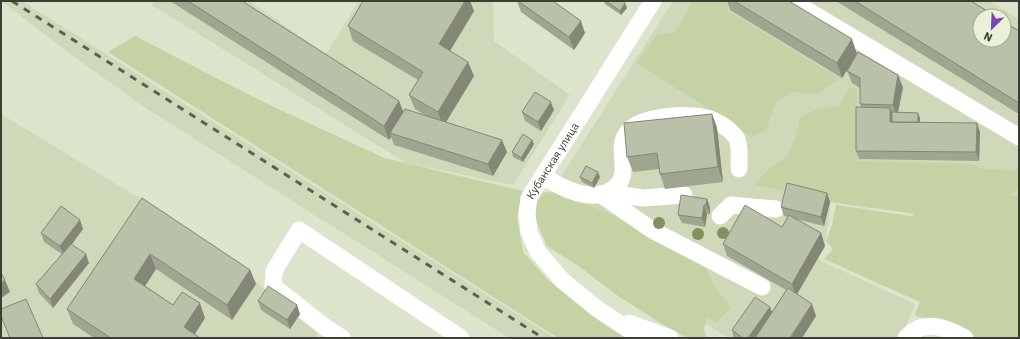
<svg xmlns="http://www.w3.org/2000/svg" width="1020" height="339" font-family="'IBM Plex Sans',sans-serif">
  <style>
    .built { fill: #cfd9b9; fill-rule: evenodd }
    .green { fill: #c4d2a4 }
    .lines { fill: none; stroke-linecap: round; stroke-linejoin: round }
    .minor { stroke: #fff; stroke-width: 17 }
    .rail { stroke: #5b5f52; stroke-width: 3; stroke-dasharray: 7 7; stroke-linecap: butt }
    .tree { fill: #85905e }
    .wall { fill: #9fa690 }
    .shaded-wall { fill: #828776 }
    .building { fill: #b9c1a8; stroke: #828776 }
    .labels { text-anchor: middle; stroke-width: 3.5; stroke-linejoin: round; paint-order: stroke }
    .street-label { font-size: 11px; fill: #3b3e34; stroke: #e9f1d8 }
  </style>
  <rect width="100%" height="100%" fill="#dce4cb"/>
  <g class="built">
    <polygon points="1,1 22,1 555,338 509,338 146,108 84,64"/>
    <polygon points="154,1 249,1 326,54 359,1 493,1 494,41 570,95 513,185 406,163 152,5"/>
    <path d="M673 1H990L1019 19V229L831 202 825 246 818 258 825 263 915 304 906 326 899 338H728L558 227 548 197ZM980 16H1004V40H980Z"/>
    <polygon points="1,114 146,202 256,282 318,334 316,338 1,338"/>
  </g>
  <g class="green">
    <polygon points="690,1 727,1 728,11 839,78 818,94 793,92 776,102 766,130 752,137 637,63 657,35 675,32 690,6"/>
    <polygon points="135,36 257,99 384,158 523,191 517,218 523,252 547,279 598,320 625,338 558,338 108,52"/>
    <polygon points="849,87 857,90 858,161 973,164 981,169 1019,170 1019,187 1010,195 1019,196 1019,338 971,338 940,324 915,315 920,302 824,259 833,249 826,241 832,225 836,205 911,216 916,214 830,202 790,192 754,185 767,171 788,155 795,138 800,117 818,109 839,106"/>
    <polygon points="550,192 579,201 612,215 703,263 714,286 731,308 716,322 707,318 704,329 707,338 688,338 662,324 618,296 580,267 547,246 536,220 533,206 539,193"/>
  </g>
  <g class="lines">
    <g class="minor">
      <polyline points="792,1 1019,137"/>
      <path d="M543 176C560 187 587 202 608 192 637 178 613 151 627 133 640 114 694 112 713 120 722 124 732 131 737 139 740 145 739 162 739 169"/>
      <polyline points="607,193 643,198 684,195"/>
      <polyline points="600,194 652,230 762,287"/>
      <polyline points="720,216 731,205 776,209"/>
      <polyline points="629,323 670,338"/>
      <polyline points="342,338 325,327 273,286 274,271 299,230 461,338"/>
      <path id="s1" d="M642 338 596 308 562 280 538 252 529 232 527 213 529 198 653 1"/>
      <path d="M906 338C923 318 946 327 965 338"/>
    </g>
    <polyline class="rail" points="12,1 543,338"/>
  </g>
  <g class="tree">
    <circle cx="659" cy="223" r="6"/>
    <circle cx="723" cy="233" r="6"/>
    <circle cx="698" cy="234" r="6"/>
  </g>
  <g class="wall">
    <polygon points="170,1 242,1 399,101 403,112 426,116 415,109 409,95 418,80 353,41 348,26 363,1 470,1 474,11 450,51 474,76 446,122 507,152 493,176 394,145 391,137 389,140"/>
    <polygon points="517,1 553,1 585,33 574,50 521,12"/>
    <polygon points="604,1 622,1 625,3 627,8 621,15 605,4"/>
    <polygon points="727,1 789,1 857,53 903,87 898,112 918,113 920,118 920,122 980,132 979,161 859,159 856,151 861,107 860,104 860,88 852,83 847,71 853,61 842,78 730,10"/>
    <polygon points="836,1 971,1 1019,31 1019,114"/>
    <polygon points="554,110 541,131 525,121 522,112"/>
    <polygon points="712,114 717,128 723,182 665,189 660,174 659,169 633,172 627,157"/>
    <polygon points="532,140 534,144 523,162 513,157 512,152"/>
    <polygon points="580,177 600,177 594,188 582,182"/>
    <polygon points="827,193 830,202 824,226 796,219 821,233 825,246 797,294 816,316 802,338 734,338 732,330 770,307 772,312 786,290 727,256 723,244 782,227 788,217 784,216 781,207"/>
    <polygon points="142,198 250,270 256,284 232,320 156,269 145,286 173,305 205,318 195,334 200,338 94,338 73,324 67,309"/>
    <polygon points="707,199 710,208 710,214 707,214 705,227 682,223 678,215"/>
    <polygon points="80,220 83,229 71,244 89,263 53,308 39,293 36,284 62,254 44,242 41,233"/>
    <polygon points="258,301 300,314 290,329 261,310"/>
    <polygon points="1,309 43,338 10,338 1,317"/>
  </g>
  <g class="shaded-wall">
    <polygon points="465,1 470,1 474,11 445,59 439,44"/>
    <polygon points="625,3 627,8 621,15 620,11"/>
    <polygon points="581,21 585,33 574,50 569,37"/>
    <polygon points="852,39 857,54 842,78 837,63"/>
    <polygon points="468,62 474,76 443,127 438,112"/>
    <polygon points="898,75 903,87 897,117 893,105"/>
    <polygon points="399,101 405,116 390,133 391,137 389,140 384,126"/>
    <polygon points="551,102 554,110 541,131 538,122"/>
    <polygon points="890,108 894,117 893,126 890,122"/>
    <polygon points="918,113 920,118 920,131 918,127"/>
    <polygon points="712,114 717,128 723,182 718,167"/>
    <polygon points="977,123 980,132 979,161 976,152"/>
    <polygon points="502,140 507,152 493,176 488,164"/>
    <polygon points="532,140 534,144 523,162 521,158"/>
    <polygon points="598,172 600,177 594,188 592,183"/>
    <polygon points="827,193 830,202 824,226 821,217"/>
    <polygon points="707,199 710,208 710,214 706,205"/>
    <polygon points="704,205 707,214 705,227 702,218"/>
    <polygon points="80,220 83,229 64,255 60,246"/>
    <polygon points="821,233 825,246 796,296 792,284"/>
    <polygon points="86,254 89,263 53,308 50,299"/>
    <polygon points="150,254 156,269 140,294 134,279"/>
    <polygon points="250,270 256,284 232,320 227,305"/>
    <polygon points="5,280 10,292 1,298 1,283"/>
    <polygon points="200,303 205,318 192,338 184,327"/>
    <polygon points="812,304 816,316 802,338 790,338"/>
    <polygon points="297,305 300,314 290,329 287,320"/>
    <polygon points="770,307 773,316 758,338 748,338"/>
  </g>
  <g class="building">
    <polygon points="188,1 242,1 399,101 384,126"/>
    <polygon points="363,1 465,1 439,44 468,62 438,112 409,95 423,72 348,26"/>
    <polygon points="518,1 553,1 581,21 569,37"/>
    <polygon points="606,1 622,1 625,3 620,11"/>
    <polygon points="734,1 789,1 852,39 837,63"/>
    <polygon points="855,1 971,1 995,16 980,16 980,40 1004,40 1004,22 1019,31 1019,103"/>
    <polygon points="858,52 898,75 893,105 860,104 860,78 847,71"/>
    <polygon points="535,92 551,102 538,122 522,112"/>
    <polygon points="856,107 890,108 890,122 977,123 976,152 856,151"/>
    <polygon points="405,109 502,140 488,164 390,133"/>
    <polygon points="892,112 918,113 918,122 892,122"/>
    <polygon points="712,114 718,167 660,174 657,153 627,157 624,123"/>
    <polygon points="523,134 532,140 521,158 512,152"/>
    <polygon points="586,166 598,172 592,183 580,177"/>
    <polygon points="787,183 827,193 821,217 781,207"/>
    <polygon points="681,195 707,199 706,205 704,205 702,218 678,215"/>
    <polygon points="142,198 250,270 227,305 150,254 134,279 173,305 182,292 200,303 184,327 200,338 111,338 67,309"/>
    <polygon points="745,205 782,227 789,215 821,233 792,284 723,244"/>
    <polygon points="61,206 80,220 60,246 41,233"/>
    <polygon points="71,244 86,254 50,299 36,284"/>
    <polygon points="1,273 5,280 1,283"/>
    <polygon points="268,286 297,305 287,320 258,301"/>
    <polygon points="788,288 812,304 790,338 755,338"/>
    <polygon points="755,297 770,307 748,338 743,338 732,330"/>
    <polygon points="26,299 43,338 10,338 1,316 1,309"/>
  </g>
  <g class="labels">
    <g class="street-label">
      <text dy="4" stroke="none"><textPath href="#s1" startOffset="236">Кубанская улица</textPath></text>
    </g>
  </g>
  <rect width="1020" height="339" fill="none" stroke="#3b3e34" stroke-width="4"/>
  <g transform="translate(992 28) rotate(204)"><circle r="19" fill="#e9f1d8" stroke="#a3a996"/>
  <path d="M0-3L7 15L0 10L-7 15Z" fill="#7842b9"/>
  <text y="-6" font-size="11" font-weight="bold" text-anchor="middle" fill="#3b3e34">N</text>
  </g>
</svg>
